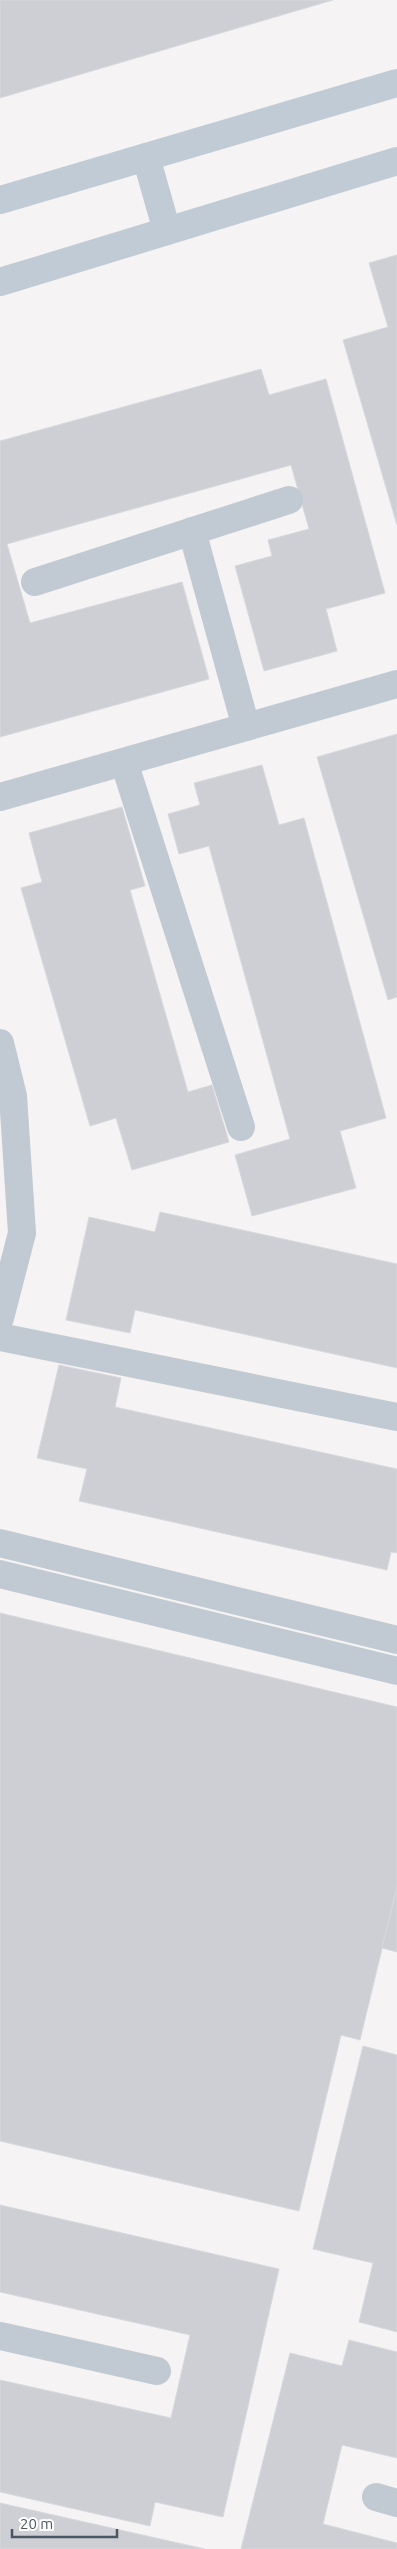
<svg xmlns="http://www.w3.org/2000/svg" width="397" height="2549" font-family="Ubuntu,sans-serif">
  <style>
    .building { fill: #cdcfd5; stroke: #d7d9de }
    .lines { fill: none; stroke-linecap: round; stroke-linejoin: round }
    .street { stroke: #c1cad2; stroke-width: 28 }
    .secondary { stroke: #c1cbd6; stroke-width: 28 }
  </style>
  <rect width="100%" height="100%" fill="#f5f3f3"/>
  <g class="building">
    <polygon points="0,0 333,0 0,98"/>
    <polygon points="397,255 397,525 343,340 388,327 369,263"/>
    <polygon points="261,369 269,395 326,379 385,593 326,609 337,651 264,671 235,566 272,556 268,540 309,529 291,465 7,544 30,623 182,582 209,679 0,737 0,441"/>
    <polygon points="397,734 397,997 388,1000 317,757"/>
    <polygon points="262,765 279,825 304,818 386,1118 340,1131 356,1188 252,1216 235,1155 290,1139 209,846 179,854 168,814 200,805 194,783"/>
    <polygon points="122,807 145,886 130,890 188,1092 212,1085 229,1142 132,1170 116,1118 90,1126 21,888 42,882 29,833"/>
    <polygon points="160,1212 397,1264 397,1368 135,1310 130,1333 66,1320 89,1217 155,1232"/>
    <polygon points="59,1365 121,1378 115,1407 397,1469 397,1553 391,1552 387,1570 79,1501 87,1469 37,1458"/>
    <polygon points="0,1613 397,1707 397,1887 360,2040 341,2035 299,2211 0,2141"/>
    <polygon points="397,1887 397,1952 382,1948"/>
    <polygon points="363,2046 397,2055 397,2332 359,2322 373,2263 313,2249"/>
    <polygon points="0,2205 279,2269 223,2517 155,2502 150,2526 0,2492 0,2380 171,2418 190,2335 0,2292"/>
    <polygon points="349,2340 397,2352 397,2458 342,2445 323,2524 397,2543 397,2549 241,2549 290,2353 342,2366"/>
    <polygon points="0,2503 205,2549 0,2549"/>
  </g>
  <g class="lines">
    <g class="street">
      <polyline points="192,531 246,727"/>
      <polyline points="35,582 289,500"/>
      <polyline points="124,762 241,1127"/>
      <polyline points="0,797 397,684"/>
      <polyline points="0,1043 13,1096 22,1233 0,1318"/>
      <polyline points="0,1337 397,1417"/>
      <polyline points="0,1543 397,1640"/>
      <polyline points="0,1574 397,1671"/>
      <polyline points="0,2336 157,2371"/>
      <polyline points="376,2497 397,2503"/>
    </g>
    <g class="secondary">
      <polyline points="146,157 167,231"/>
      <polyline points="0,200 397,83"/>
      <polyline points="0,282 397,161"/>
    </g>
  </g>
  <path d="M12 2529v8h105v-8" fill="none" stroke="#4a5661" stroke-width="2.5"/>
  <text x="20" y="2529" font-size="15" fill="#4a5661" stroke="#ffffff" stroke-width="4" paint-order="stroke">20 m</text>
</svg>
